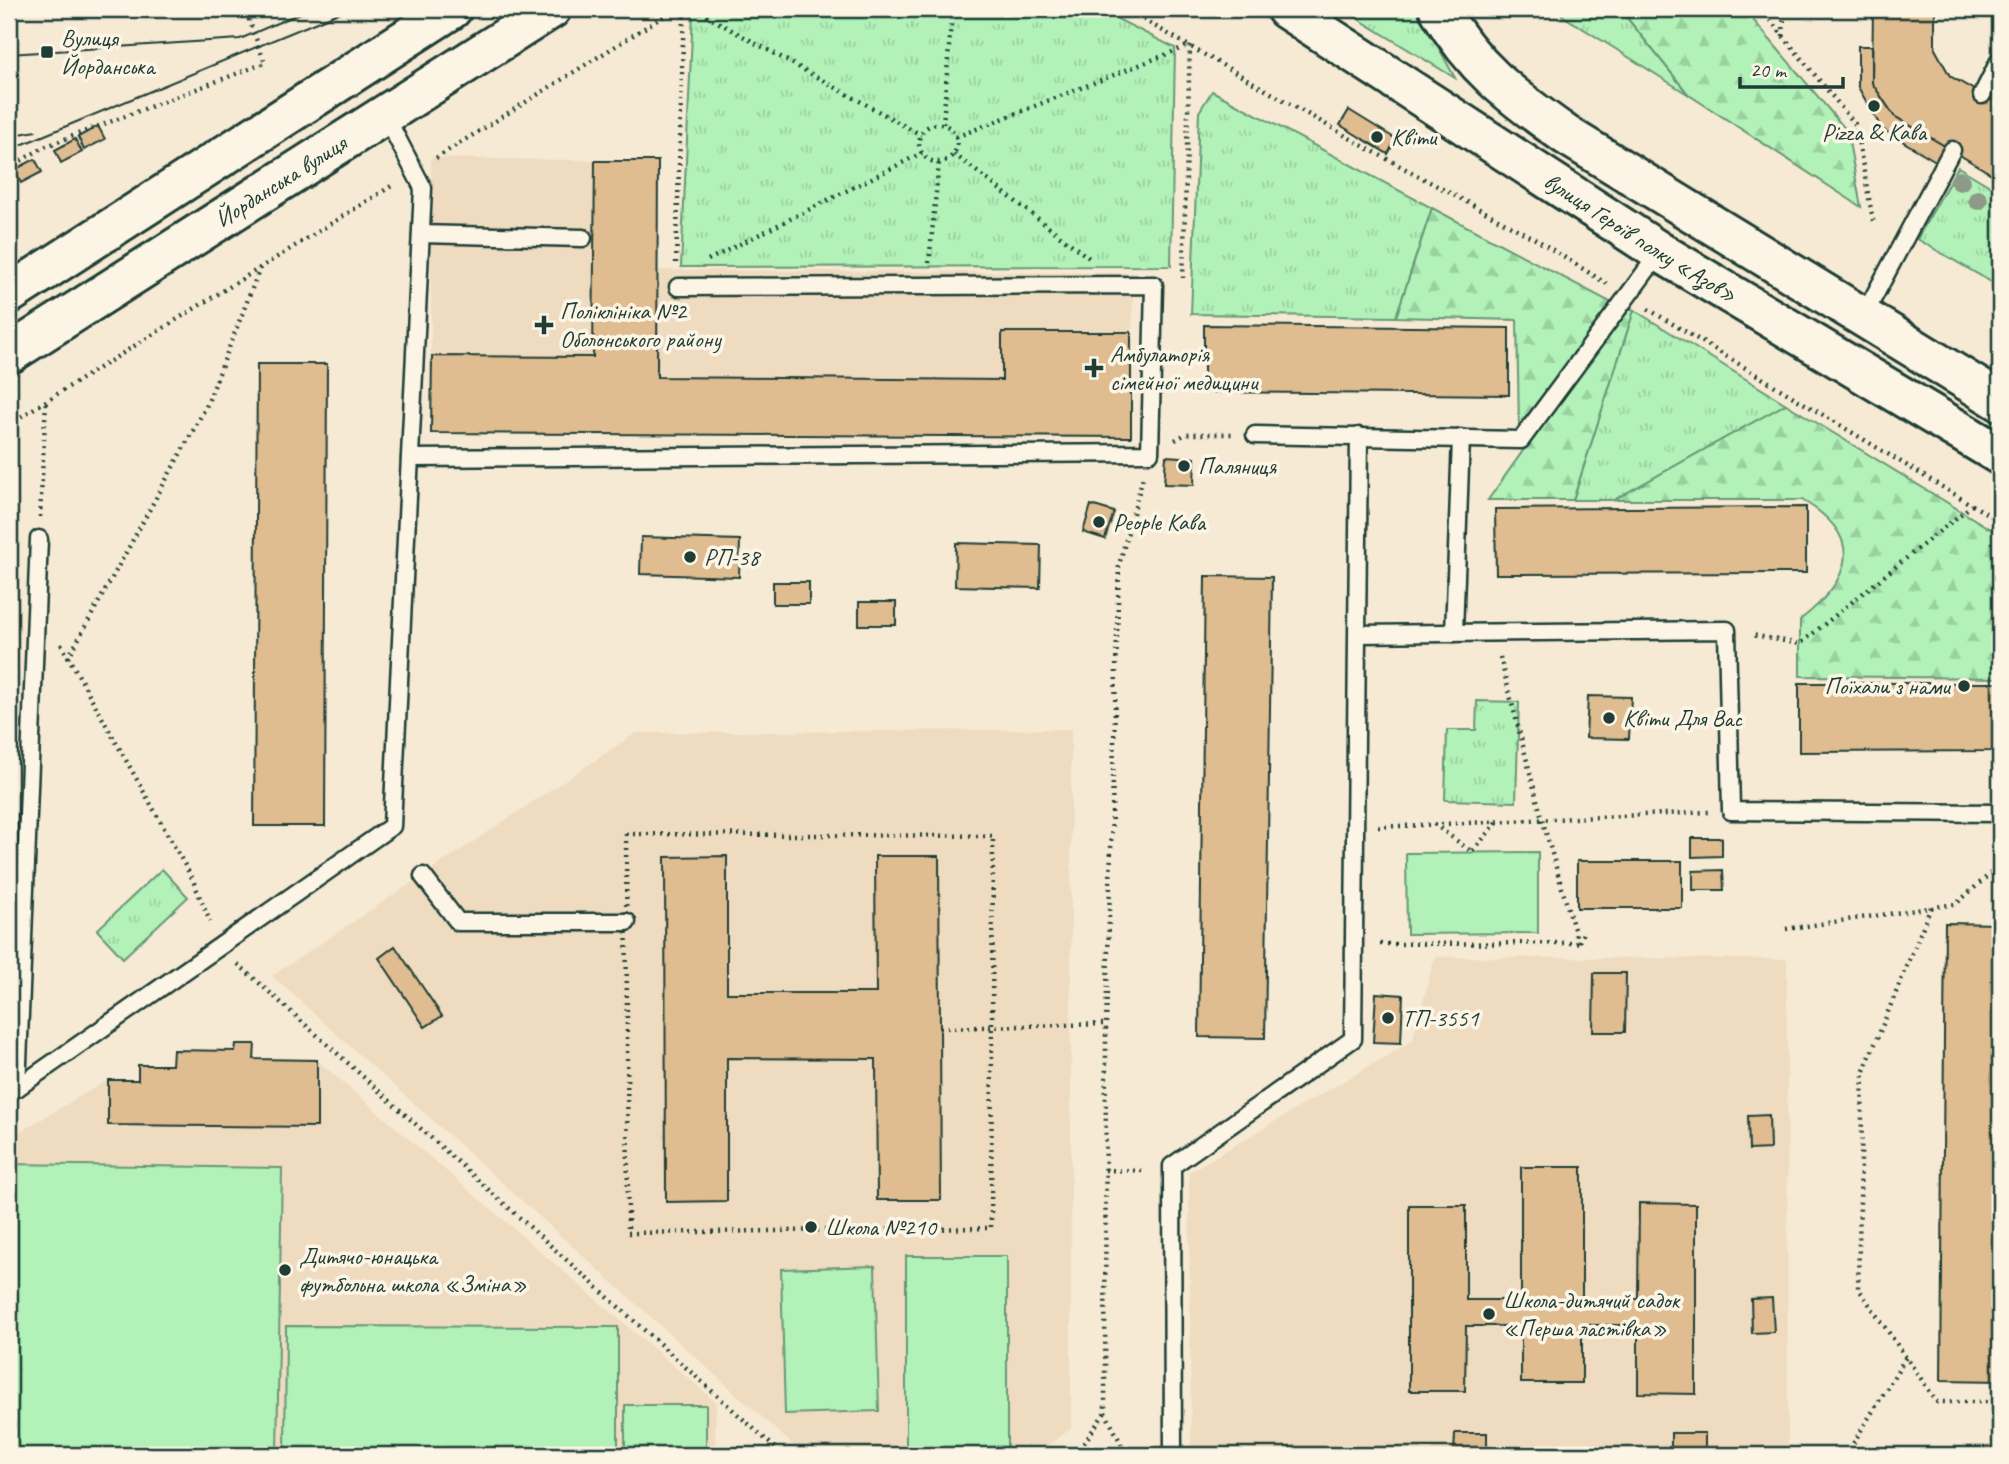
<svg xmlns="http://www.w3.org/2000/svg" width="2009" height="1464" font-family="Caveat,sans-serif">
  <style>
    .built { fill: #efdcc0 }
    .grass { fill: url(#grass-tufts); stroke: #689776; stroke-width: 2 }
    .forest { fill: url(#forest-firs); stroke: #689776; stroke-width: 2 }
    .pitch { fill: #b2f1b8; stroke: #689776; stroke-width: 2 }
    .building { fill: #e0bc91; stroke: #1f3d34; stroke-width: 2 }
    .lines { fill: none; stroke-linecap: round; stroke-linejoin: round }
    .lane-casing { stroke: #1f3d34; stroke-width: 21 }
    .secondary-casing { stroke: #1f3d34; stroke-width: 44 }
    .path { stroke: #1f3d34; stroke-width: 4.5; stroke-dasharray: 2 5; stroke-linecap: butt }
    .lane { stroke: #fcf5e5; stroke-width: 16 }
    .secondary { stroke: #fcf5e5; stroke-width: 38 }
    .tram { stroke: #1f3d34; stroke-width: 2 }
    .tree { fill: #8c9a87 }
    .poi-dot { fill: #1f3d34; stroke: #fcf5e5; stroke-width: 2.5 }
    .labels { text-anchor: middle; stroke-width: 7; stroke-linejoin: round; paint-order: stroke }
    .poi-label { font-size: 24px; fill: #1f3d34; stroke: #fcf5e5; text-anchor: start }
    .street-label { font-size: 24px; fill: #1f3d34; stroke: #fcf5e5 }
  </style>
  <defs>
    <pattern id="grass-tufts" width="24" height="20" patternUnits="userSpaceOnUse" patternTransform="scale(1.75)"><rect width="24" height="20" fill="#b2f1b8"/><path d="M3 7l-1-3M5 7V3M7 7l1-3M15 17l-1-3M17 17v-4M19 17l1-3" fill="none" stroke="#99d09f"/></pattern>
    <pattern id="forest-firs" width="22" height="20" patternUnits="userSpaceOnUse" patternTransform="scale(1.75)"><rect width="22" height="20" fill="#b2f1b8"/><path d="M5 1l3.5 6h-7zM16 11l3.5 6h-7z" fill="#99d09f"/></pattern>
  </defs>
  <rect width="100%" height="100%" fill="#f6ead4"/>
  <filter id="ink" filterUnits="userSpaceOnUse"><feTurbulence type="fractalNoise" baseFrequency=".0143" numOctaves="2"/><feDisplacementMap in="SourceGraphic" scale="14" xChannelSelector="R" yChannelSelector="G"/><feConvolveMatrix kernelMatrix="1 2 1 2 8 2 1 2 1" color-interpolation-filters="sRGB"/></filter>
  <g filter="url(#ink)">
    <g class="built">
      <polygon points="431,158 658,161 658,270 1133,273 1131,437 431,433"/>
      <polygon points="1071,729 1071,1429 1033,1455 804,1455 272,976 636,733"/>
      <polygon points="1435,957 1787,959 1788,1455 1191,1455 1189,1172 1412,1041"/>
      <polygon points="236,1044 255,1044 255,1059 317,1060 716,1402 715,1455 9,1455 9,1138 108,1080 138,1080 138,1065 172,1065 173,1050 235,1051"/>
    </g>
    <g class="grass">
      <polygon points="700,9 1098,9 1175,48 1171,266 681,267 693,13"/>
      <polygon points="1342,9 1418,9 1455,78"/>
      <polygon points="1558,9 1620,9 1689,95 1563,16"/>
      <polygon points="1212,91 1432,208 1396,317 1191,314 1199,112"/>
      <polygon points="1958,167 2000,192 2000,287 1917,239"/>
      <polygon points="1634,310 1786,404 1614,500 1573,500"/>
      <polygon points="1477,701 1519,702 1516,802 1445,800 1447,730 1476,730"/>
      <polygon points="162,869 188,897 123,958 97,930"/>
    </g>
    <g class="forest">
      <polygon points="1620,9 1744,9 1847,131 1861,207 1689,95"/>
      <polygon points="1432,208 1614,304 1519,426 1517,320 1396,317"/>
      <polygon points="1626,306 1634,310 1573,500 1488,500"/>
      <path d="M1786 404 2000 535V678L1800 676V620C1851 580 1867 538 1802 500H1614Z"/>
    </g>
    <g class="pitch">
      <polygon points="1538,852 1538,933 1407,934 1406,853"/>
      <polygon points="9,1164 282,1168 277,1455 9,1455"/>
      <rect x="906" y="1256" width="101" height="199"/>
      <polygon points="875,1266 879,1411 785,1414 781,1269"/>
      <polygon points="286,1326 618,1327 618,1455 285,1455"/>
      <rect x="625" y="1405" width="81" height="50"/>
    </g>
    <g class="building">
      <polygon points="1873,9 1935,9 1935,49 1950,76 2000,105 2000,179 1894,116 1872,83"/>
      <polygon points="1858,46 1872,46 1872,83 1894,116 1948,148 1939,163 1882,129 1858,87"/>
      <polygon points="1349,110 1396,139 1388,154 1340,125"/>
      <polygon points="98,126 105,139 84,150 78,137"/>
      <polygon points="75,139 82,152 61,163 55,150"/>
      <polygon points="35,159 42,172 21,183 14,170"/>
      <polygon points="595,161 658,161 657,377 1002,380 1002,332 1131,332 1131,437 431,433 432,356 593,357"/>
      <polygon points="1204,325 1509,328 1509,395 1204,392"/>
      <polygon points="257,364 327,364 325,826 254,826"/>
      <polygon points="1166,456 1195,458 1194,485 1164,484"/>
      <polygon points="1091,505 1114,512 1105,539 1083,532"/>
      <polygon points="1806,507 1806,573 1496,574 1495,509"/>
      <polygon points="641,537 740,540 739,577 640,574"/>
      <polygon points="956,543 1041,545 1040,588 955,586"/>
      <polygon points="1205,576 1272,577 1265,1038 1199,1037"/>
      <rect x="773" y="582" width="36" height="22"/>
      <rect x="859" y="602" width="37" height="23"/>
      <polygon points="1799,683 2000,683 2000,751 1799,752"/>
      <polygon points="1588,696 1631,697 1629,739 1586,738"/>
      <polygon points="1692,838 1722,838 1722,856 1692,857"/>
      <polygon points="727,856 727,993 876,993 875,856 939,856 941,1200 877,1200 876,1059 727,1058 727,1201 666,1202 665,857"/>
      <rect x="1577" y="861" width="105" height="47"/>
      <polygon points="1723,870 1724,890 1693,890 1693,871"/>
      <polygon points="1945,923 2000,924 2000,1381 1941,1380"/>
      <polygon points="395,946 442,1016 425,1027 379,958"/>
      <polygon points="1594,973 1626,973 1625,1032 1593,1032"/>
      <polygon points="1376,993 1403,995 1401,1043 1373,1042"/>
      <polygon points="236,1044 255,1044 254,1059 317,1060 317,1127 108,1125 108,1080 138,1080 138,1065 172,1065 173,1050 235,1051"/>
      <polygon points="1769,1115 1770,1149 1749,1150 1748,1116"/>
      <polygon points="1521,1167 1582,1167 1582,1299 1638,1299 1639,1203 1696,1204 1696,1394 1638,1393 1638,1325 1582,1325 1582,1383 1521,1383 1521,1326 1466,1326 1465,1391 1409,1391 1409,1205 1466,1205 1466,1300 1521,1300"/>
      <polygon points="1772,1298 1774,1332 1752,1333 1751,1299"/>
      <polygon points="1455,1433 1487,1433 1487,1455 1454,1455"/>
      <rect x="1671" y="1433" width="34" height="22"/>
    </g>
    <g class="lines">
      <defs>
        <g id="lane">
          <polyline points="1982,95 2000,59"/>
          <polyline points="421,234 583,238"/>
          <polyline points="1863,317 1952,150"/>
          <polyline points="1255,435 1521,440 1660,252"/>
          <polyline points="410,458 1150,453 1154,285 678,287"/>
          <polyline points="1454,633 1461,438"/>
          <polyline points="1358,634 1727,630 1731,811 2000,813"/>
          <polyline points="423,876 458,922 627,922"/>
          <polyline points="17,1088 392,826 423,188 385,115"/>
          <polyline points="17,1088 39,539"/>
          <polyline points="1173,1455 1172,1166 1353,1039 1359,436"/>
        </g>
        <g id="secondary">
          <path id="s1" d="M1286 9 1660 252 2000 455"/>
          <path d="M1439 9C1473 68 1511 96 1566 135L2000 401"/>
          <polyline points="9,294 452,9"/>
          <path id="s2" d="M9 354 551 9"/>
        </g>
      </defs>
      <use href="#lane" class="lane-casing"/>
      <use href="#secondary" class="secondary-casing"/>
      <g class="path">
        <polyline points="694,9 921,135"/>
        <polyline points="1125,9 1365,147 1537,240 1607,284"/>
        <polyline points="1761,9 1855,124 1874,225"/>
        <polyline points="1783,36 1784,9"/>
        <circle cx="938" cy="143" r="19"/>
        <polyline points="943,124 952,9"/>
        <polyline points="956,137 1190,45 1183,278"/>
        <polyline points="954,154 1089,258"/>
        <polyline points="436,158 675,9"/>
        <polyline points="9,168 44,147 265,63 249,20 273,9"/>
        <polyline points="708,260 922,153"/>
        <polyline points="676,263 684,9"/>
        <polyline points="929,263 939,162"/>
        <polyline points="1648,309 1972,505 1800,644 1752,635"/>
        <polyline points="9,424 393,185"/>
        <polyline points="1175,440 1186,434 1232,434"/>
        <polyline points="1972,505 2000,521"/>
        <polyline points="40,517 46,401"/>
        <polyline points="61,644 192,878 210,922"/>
        <polyline points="1500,657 1542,819 1578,943"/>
        <polyline points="68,658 206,407 260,268"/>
        <polyline points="1434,824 1472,852 1498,821"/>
        <polyline points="1378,827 1709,812"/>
        <polygon points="626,834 993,836 991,1228 628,1233"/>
        <polyline points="1931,907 1863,1073 1858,1288 1937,1402 2000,1402"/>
        <polyline points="1786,929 1956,904 2000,865"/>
        <polyline points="1579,942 1584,931"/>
        <polyline points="1380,944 1578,943"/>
        <polyline points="238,964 783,1455"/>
        <polyline points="940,1028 1106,1024"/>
        <polyline points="1105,1170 1146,1171"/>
        <polyline points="1105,1412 1127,1455"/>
        <polyline points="1076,1455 1105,1412 1106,1024 1119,565 1143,477"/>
        <polyline points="1846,1455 1906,1357"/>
      </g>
      <use href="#lane" class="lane"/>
      <use href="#secondary" class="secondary"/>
      <g class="tram">
        <polyline points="9,54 240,39 310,9"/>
        <polyline points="9,136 36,131"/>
        <polyline points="9,150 348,9"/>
      </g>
    </g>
    <g class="tree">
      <circle cx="1960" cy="181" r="10"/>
      <circle cx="1978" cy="200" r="10"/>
    </g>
  </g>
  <g class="poi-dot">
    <rect x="40" y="45" width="14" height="14" rx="3.5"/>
    <circle cx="1874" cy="106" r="7"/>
    <circle cx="1377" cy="137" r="7"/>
    <path d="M540.5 314.5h7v7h7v7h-7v7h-7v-7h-7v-7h7z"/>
    <path d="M1090.5 357.5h7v7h7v7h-7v7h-7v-7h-7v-7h7z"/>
    <circle cx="1184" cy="466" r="7"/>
    <circle cx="1099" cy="522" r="7"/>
    <circle cx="690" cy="557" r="7"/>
    <circle cx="1964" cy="686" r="7"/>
    <circle cx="1609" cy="718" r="7"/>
    <circle cx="1388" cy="1018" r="7"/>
    <circle cx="811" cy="1227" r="7"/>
    <circle cx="285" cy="1270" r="7"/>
    <circle cx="1489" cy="1314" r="7"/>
  </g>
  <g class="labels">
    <g class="poi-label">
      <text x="61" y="46">Вулиця<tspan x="61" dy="28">Йорданська</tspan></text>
      <text x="1874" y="140" text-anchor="middle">Pizza &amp; Кава</text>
      <text x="1391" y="145">Квіти</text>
      <text x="560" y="319">Поліклініка №2<tspan x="560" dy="28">Оболонського району</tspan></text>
      <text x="1110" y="362">Амбулаторія<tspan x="1110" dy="28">сімейної медицини</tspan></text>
      <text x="1198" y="474">Паляниця</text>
      <text x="1113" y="530">People Кава</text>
      <text x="704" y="565">РП-38</text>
      <text x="1950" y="694" text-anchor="end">Поїхали з нами</text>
      <text x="1623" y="726">Квіти Для Вас</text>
      <text x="1402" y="1026">ТП-3551</text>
      <text x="825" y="1235">Школа №210</text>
      <text x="299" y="1264">Дитячо-юнацька<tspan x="299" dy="28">футбольна школа «Зміна»</tspan></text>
      <text x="1503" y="1308">Школа-дитячий садок<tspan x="1503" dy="28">«Перша ластівка»</tspan></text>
    </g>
    <g class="street-label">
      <text dy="8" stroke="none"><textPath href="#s2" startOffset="322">Йорданська вулиця</textPath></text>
      <text dy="8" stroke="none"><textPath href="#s1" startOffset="422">вулиця Героїв полку «Азов»</textPath></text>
    </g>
  </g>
  <rect width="2009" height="1464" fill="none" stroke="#fcf5e5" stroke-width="35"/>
  <rect x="18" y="18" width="1974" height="1429" fill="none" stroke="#1f3d34" stroke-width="2.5" filter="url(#ink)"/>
  <path d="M1740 77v10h103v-10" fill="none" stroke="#1f3d34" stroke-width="3.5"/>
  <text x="1750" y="77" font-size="21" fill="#1f3d34" stroke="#fcf5e5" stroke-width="5" paint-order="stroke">20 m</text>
</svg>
